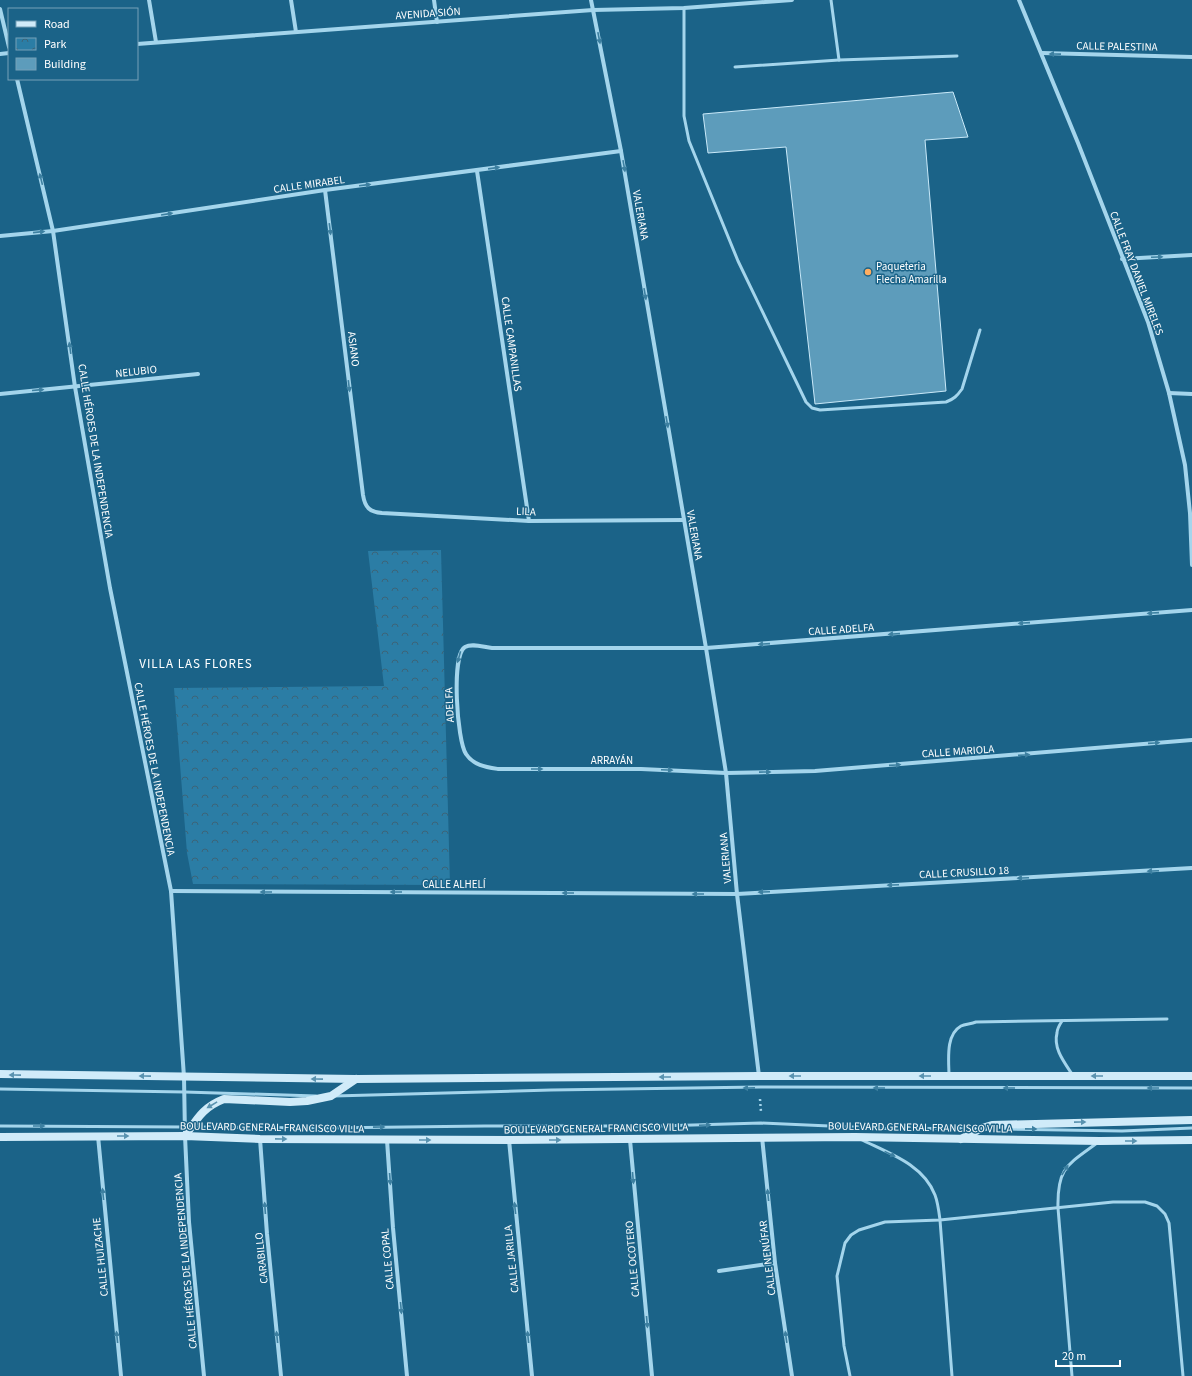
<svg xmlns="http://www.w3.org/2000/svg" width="1192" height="1376" font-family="'Source Sans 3',sans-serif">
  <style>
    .park { fill: url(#park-crowns) }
    .building { fill: #5d9cbb; stroke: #c9e9f9 }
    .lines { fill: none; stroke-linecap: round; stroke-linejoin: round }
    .path { stroke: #a4d5ec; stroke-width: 2.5; stroke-dasharray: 2 3; stroke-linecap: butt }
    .service { stroke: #a4d5ec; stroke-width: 3 }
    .minor { stroke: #a4d5ec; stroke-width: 4 }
    .secondary { stroke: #d0ebf9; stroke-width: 8 }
    .oneway { fill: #3d80a1 }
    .oneway2 { fill: #5a93b0 }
    .poi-dot { fill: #fead60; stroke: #1b6388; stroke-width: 1.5 }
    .labels { text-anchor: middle; stroke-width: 3; stroke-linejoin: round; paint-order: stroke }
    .street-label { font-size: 11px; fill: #fff; stroke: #1b6388 }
    .poi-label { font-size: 11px; fill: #fff; stroke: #1b6388; text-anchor: start }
    .quarter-label { font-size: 13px; letter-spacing: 1px; fill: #fff; stroke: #1b6388 }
  </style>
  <defs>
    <pattern id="park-crowns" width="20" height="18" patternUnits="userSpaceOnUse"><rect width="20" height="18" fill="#2b7da5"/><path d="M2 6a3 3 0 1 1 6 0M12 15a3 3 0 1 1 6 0" fill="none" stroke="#3c6478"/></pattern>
  </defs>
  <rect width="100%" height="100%" fill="#1b6388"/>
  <polygon class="park" points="441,550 450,885 193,884 187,853 174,688 384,686 368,551"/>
  <polygon class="building" points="953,92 968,137 925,140 946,391 815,404 786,147 708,153 703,114"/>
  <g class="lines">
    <polyline class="path" points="760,1099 761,1112"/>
    <g class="service">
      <polyline points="831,0 839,60"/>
      <path d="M684 8V116L689 141 738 261 806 402 812 408 820 410 946 402C954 399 957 396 962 389L980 330"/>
      <polyline points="735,67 839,60 957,56"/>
      <path d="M1062 1021C1060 1024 1057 1029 1057 1033 1053 1048 1064 1062 1072 1074"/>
      <path d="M949 1076C949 1061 945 1035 961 1026 965 1024 971 1024 976 1022L1167 1019"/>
      <polyline points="0,1089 185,1092 316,1096"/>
      <polyline points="334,1096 551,1090 760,1087 1192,1088"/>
      <polyline points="0,1126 186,1127"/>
      <polyline points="194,1127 324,1128 485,1126 659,1126 761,1123 897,1129 976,1128"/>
      <polyline points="1004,1129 1122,1131 1192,1128"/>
      <path d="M860 1139C888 1153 923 1164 935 1195 938 1203 939 1212 940 1220L952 1376"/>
      <polyline points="850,1376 844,1346 837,1276 845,1243 851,1235 859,1230 885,1222 940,1220 1113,1202 1145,1202 1157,1206 1165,1214 1169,1223 1183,1376"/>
      <path d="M1072 1376 1058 1208C1057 1168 1067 1165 1097 1143"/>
    </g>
    <g class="minor">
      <polyline points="149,0 156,42"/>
      <polyline points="291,0 296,32"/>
      <polyline points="434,0 437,22"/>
      <polyline points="591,0 621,151 706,648 726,773 737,894 759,1076"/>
      <polyline points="1019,0 1078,143 1148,322 1169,393 1185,465 1190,513 1192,565"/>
      <polyline points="0,9 9,47"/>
      <polyline points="137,44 593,10 684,8 792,0"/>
      <polyline points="1042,53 1192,57"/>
      <polyline points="0,54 9,53"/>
      <polyline points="17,79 53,231 75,387 110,588 171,891 184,1077 185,1136 189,1222 204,1376"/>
      <polyline points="477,171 529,521"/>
      <path d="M325 190 363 495C365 508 370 512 382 513L529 521 684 520"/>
      <polyline points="0,236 53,231 325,190 621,151"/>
      <polyline points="1122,259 1192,255"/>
      <polyline points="1169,393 1192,394"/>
      <polyline points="0,394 198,374"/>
      <path d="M1192 610 706 648H492C483 647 472 643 465 647 451 655 457 741 466 754 473 765 486 767 498 769H641L726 773 815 771 1192 740"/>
      <polyline points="171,891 737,894 1192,868"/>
      <polyline points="98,1136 121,1376"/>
      <polyline points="762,1137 775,1263 792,1376"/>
      <polyline points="260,1139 267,1234 281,1376"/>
      <polyline points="387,1140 393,1228 407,1376"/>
      <polyline points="509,1140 532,1376"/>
      <polyline points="630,1140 652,1376"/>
      <polyline points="719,1271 775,1263"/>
    </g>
    <g class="secondary">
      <polyline points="0,1074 356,1079 759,1076 1192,1076"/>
      <path d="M185 1136C197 1119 203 1107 224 1099L290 1102 307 1101 331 1096 356 1079"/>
      <polyline points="0,1137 185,1136 260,1139 509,1140 855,1137 1100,1141 1192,1140"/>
      <polyline points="961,1139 982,1128 992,1125 1192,1120"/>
    </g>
  </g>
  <defs><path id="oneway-solid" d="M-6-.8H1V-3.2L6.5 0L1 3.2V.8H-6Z"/></defs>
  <g class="oneway">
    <use href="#oneway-solid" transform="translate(599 38) rotate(79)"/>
    <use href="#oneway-solid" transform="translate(1055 54) rotate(-179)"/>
    <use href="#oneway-solid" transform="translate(624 166) rotate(80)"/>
    <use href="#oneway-solid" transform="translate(494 168) rotate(-8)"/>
    <use href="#oneway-solid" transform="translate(41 179) rotate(-104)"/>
    <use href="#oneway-solid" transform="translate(365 185) rotate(-7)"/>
    <use href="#oneway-solid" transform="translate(167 214) rotate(-9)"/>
    <use href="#oneway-solid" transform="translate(330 229) rotate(83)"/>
    <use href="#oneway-solid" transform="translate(39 232) rotate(-6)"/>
    <use href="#oneway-solid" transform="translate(1157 257) rotate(-3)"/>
    <use href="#oneway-solid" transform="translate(645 294) rotate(80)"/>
    <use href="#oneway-solid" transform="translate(70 348) rotate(-98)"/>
    <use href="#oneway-solid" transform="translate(349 386) rotate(83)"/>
    <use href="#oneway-solid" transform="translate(38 390) rotate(-5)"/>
    <use href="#oneway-solid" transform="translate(667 422) rotate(80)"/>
    <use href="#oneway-solid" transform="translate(1153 613) rotate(176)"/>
    <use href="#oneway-solid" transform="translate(1024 623) rotate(176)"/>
    <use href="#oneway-solid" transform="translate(894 634) rotate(176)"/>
    <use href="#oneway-solid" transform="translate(764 644) rotate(176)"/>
    <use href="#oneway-solid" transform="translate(459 657) rotate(105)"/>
    <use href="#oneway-solid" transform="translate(1154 743) rotate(-4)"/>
    <use href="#oneway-solid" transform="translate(1024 755) rotate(-4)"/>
    <use href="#oneway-solid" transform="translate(895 765) rotate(-4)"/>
    <use href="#oneway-solid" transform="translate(537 769)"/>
    <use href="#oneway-solid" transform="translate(667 770) rotate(3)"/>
    <use href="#oneway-solid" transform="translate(765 772) rotate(-1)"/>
    <use href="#oneway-solid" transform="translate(1153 871) rotate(177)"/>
    <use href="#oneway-solid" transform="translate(1023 878) rotate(177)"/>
    <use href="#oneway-solid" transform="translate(893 885) rotate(177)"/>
    <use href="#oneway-solid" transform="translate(266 892) rotate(-180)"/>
    <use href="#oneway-solid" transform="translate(396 892) rotate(-180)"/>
    <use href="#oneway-solid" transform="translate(764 892) rotate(177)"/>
    <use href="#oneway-solid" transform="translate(568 893) rotate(-180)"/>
    <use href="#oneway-solid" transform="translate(698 894) rotate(-180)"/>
    <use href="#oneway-solid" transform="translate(749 1088) rotate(179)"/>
    <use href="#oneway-solid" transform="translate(879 1088) rotate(-180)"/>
    <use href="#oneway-solid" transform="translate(1009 1088) rotate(-180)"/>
    <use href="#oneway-solid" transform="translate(1153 1088) rotate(-180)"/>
    <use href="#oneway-solid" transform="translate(705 1125) rotate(-2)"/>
    <use href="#oneway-solid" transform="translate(39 1126)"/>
    <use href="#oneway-solid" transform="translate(379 1127) rotate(-1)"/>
    <use href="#oneway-solid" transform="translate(1031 1129) rotate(1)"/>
    <use href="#oneway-solid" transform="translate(890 1154) rotate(26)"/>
    <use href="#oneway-solid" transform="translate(1065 1170) rotate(-57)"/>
    <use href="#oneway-solid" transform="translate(633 1178) rotate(85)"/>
    <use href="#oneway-solid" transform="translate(390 1179) rotate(86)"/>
    <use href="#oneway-solid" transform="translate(103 1194) rotate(-96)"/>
    <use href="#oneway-solid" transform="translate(768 1195) rotate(-96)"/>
    <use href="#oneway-solid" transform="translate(265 1208) rotate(-94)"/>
    <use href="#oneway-solid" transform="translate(515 1208) rotate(-96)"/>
    <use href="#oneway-solid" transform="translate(401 1308) rotate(85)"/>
    <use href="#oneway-solid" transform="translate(647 1322) rotate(85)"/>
    <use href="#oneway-solid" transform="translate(117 1337) rotate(-96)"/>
    <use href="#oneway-solid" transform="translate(277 1337) rotate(-96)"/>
    <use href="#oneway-solid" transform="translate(528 1337) rotate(-96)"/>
    <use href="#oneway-solid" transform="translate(786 1337) rotate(-98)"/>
  </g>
  <g class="oneway2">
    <use href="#oneway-solid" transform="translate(15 1075) rotate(-179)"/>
    <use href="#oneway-solid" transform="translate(145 1076) rotate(-179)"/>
    <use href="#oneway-solid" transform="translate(795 1076) rotate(180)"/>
    <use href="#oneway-solid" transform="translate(925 1076) rotate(180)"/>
    <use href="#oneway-solid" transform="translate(1097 1076) rotate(180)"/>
    <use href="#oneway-solid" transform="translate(665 1077) rotate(180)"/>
    <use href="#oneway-solid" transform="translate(317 1079) rotate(-179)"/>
    <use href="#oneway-solid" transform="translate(212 1105) rotate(149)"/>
    <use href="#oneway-solid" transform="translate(1080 1122) rotate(-1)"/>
    <use href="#oneway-solid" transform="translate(123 1136)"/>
    <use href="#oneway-solid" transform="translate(281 1139) rotate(1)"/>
    <use href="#oneway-solid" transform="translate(425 1140)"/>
    <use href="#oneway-solid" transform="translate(555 1140)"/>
    <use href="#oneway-solid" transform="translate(1131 1141)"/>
  </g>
  <circle class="poi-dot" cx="868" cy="272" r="4"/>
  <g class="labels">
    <g class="street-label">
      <text transform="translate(428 13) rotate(-4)" y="4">AVENIDA SIÓN</text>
      <text transform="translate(1117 46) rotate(1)" y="4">CALLE PALESTINA</text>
      <text transform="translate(309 184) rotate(-8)" y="4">CALLE MIRABEL</text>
      <text transform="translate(641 215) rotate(80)" y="4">VALERIANA</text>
      <text transform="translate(1137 273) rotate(69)" y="4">CALLE FRAY DANIEL MIRELES</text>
      <text transform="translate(512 344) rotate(82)" y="4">CALLE CAMPANILLAS</text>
      <text transform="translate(354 349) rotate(83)" y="4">ASIANO</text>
      <text transform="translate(136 371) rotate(-6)" y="4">NELUBIO</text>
      <text transform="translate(96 451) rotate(81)" y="4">CALLE HÉROES DE LA INDEPENDENCIA</text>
      <text transform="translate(526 511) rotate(2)" y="4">LILA</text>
      <text transform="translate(695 535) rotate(80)" y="4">VALERIANA</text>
      <text transform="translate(841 629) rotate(-4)" y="4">CALLE ADELFA</text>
      <text transform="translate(449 705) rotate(-93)" y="4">ADELFA</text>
      <text transform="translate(958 751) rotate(-4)" y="4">CALLE MARIOLA</text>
      <text x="612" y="764">ARRAYÁN</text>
      <text transform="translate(155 769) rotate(79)" y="4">CALLE HÉROES DE LA INDEPENDENCIA</text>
      <text transform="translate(725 858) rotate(-95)" y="4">VALERIANA</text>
      <text transform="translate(964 872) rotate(-3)" y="4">CALLE CRUSILLO 18</text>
      <text x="454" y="888">CALLE ALHELÍ</text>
      <text transform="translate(272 1127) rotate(1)" y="4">BOULEVARD GENERAL FRANCISCO VILLA</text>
      <text transform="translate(920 1127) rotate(1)" y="4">BOULEVARD GENERAL FRANCISCO VILLA</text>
      <text transform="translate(596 1128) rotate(-1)" y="4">BOULEVARD GENERAL FRANCISCO VILLA</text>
      <text transform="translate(100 1257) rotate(-96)" y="4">CALLE HUIZACHE</text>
      <text transform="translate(261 1258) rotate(-96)" y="4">CARABILLO</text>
      <text transform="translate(767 1258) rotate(-97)" y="4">CALLE NENÚFAR</text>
      <text transform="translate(387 1259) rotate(-95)" y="4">CALLE COPAL</text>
      <text transform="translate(511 1259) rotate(-96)" y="4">CALLE JARILLA</text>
      <text transform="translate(632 1259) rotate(-95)" y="4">CALLE OCOTERO</text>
      <text transform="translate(185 1261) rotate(-95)" y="4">CALLE HÉROES DE LA INDEPENDENCIA</text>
    </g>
    <g class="poi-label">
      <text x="876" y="270">Paqueteria<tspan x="876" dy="13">Flecha Amarilla</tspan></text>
    </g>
    <g class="quarter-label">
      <text x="196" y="668">VILLA LAS FLORES</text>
    </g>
  </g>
  <rect x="8" y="8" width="130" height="72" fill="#1b6388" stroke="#76a1b8"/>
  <rect x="16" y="21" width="20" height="6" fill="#d0ebf9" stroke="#76a1b8"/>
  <text x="44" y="28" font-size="12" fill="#ffffff">Road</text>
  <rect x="16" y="38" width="20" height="12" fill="url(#park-crowns)" stroke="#76a1b8"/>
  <text x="44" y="48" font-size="12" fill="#ffffff">Park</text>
  <rect x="16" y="58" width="20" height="12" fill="#5d9cbb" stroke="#76a1b8"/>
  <text x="44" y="68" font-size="12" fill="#ffffff">Building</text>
  <path d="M1056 1360v6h64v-6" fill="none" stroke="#ffffff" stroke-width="2"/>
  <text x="1062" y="1360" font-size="12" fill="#ffffff" stroke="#1b6388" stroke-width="3" paint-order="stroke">20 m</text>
</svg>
